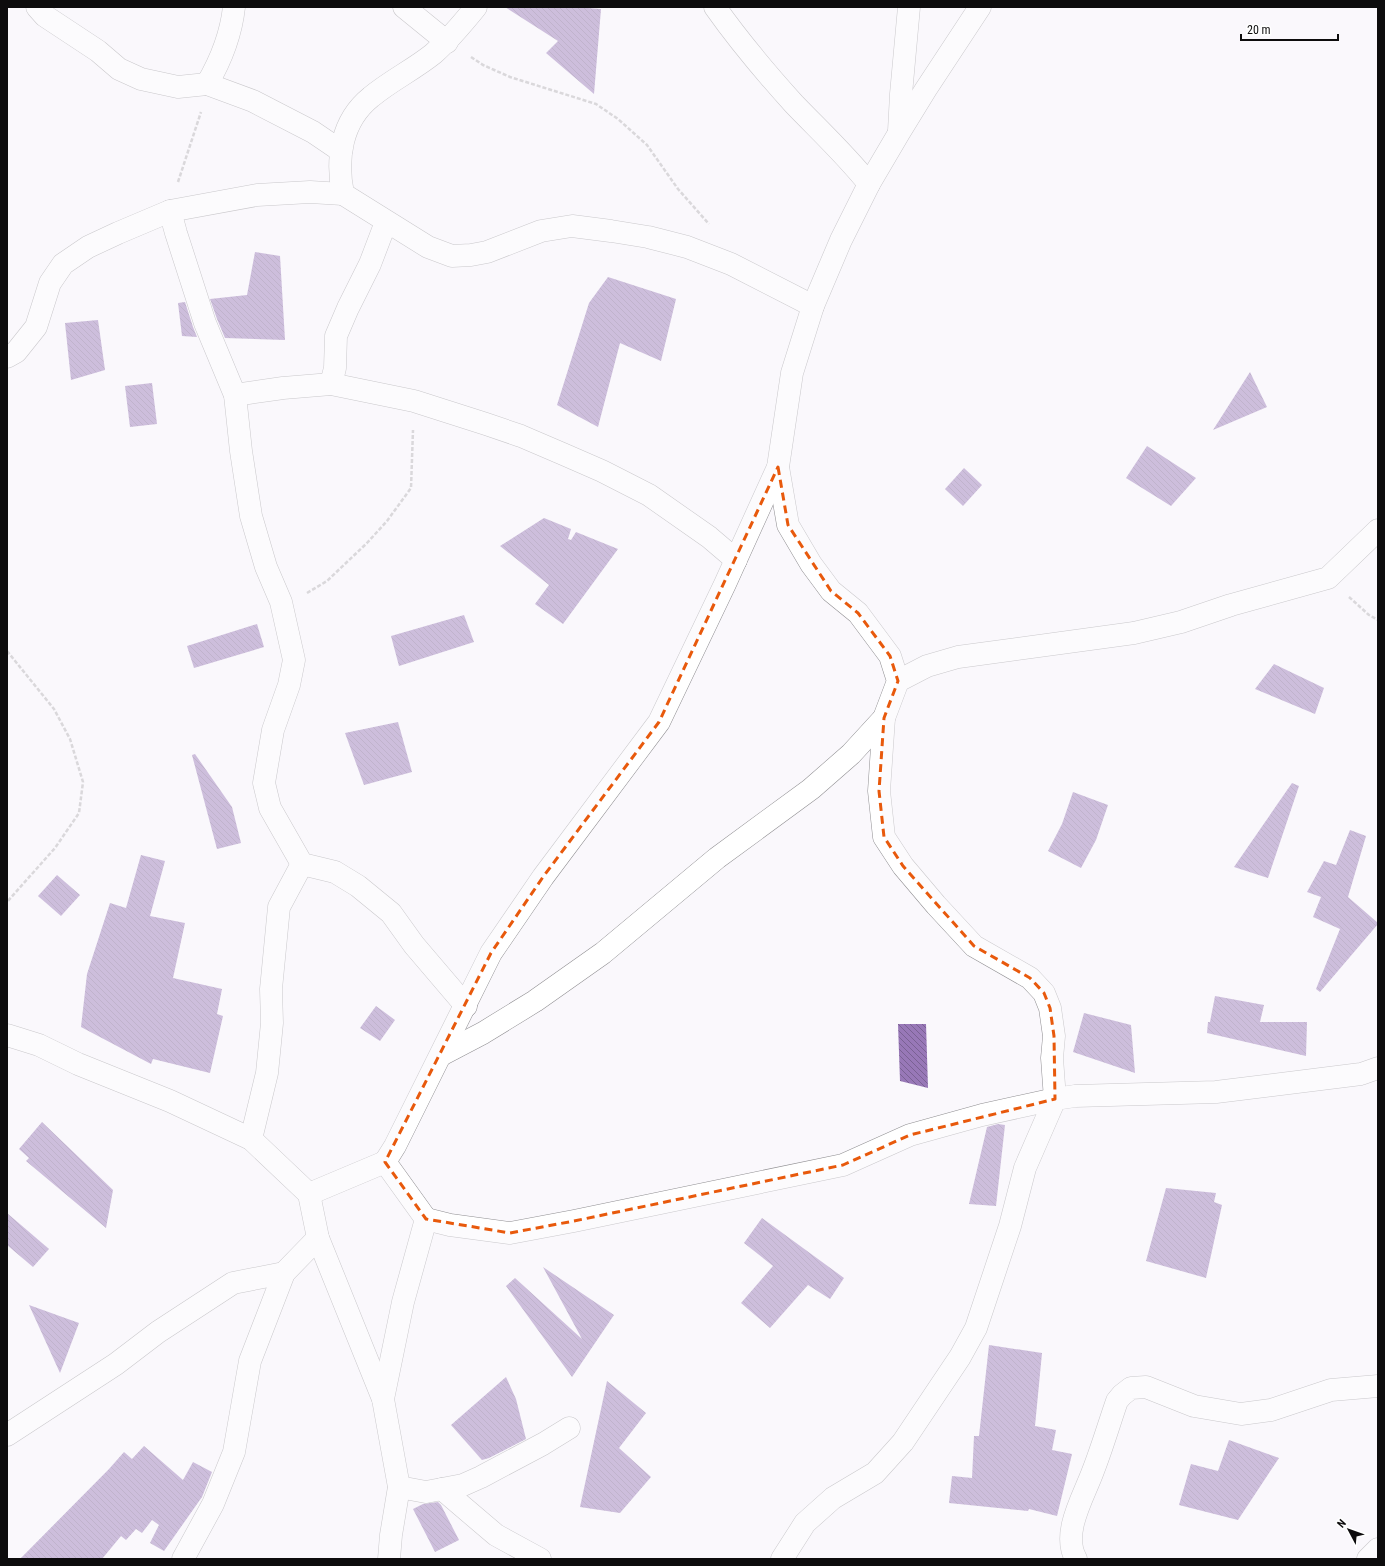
<svg xmlns="http://www.w3.org/2000/svg" width="1385" height="1566" font-family="'Roboto Condensed',sans-serif">
  <style>
    .building { fill: url(#building-back-hatch) }
    .lines { fill: none; stroke-linecap: round; stroke-linejoin: round }
    .minor-casing { stroke: #908f92; stroke-width: 23 }
    .path { stroke: #b3b1b4; stroke-width: 2.5; stroke-dasharray: 4 2; stroke-linecap: butt }
    .minor { stroke: #fff; stroke-width: 22 }
    .marked { fill: none; stroke: #e8590c; stroke-width: 3; stroke-dasharray: 8 5; stroke-linejoin: round }
  </style>
  <defs>
    <pattern id="building-back-hatch" width="6" height="6" patternUnits="userSpaceOnUse"><rect width="6" height="6" fill="#9878b7"/><path d="M-1 5l2 2M0 0l6 6M5-1l2 2" fill="none" stroke="#7a6193"/></pattern>
  </defs>
  <rect width="100%" height="100%" fill="#faf8fc"/>
  <g class="building">
    <polygon points="505,7 575,7 601,9 594,94 546,53 558,41"/>
    <polygon points="255,252 280,256 285,340 225,338 217,319 210,299 247,295"/>
    <polygon points="608,277 676,299 661,361 620,343 598,427 557,405 589,303"/>
    <polygon points="185,302 193,327 197,337 182,336 178,303"/>
    <polygon points="98,320 105,370 71,380 65,323"/>
    <polygon points="1250,372 1267,407 1213,430"/>
    <polygon points="152,383 157,424 130,427 125,386"/>
    <polygon points="1147,446 1196,478 1171,506 1126,478"/>
    <polygon points="964,468 982,485 963,506 945,489"/>
    <polygon points="544,518 571,529 568,539 571,540 576,532 618,549 563,624 535,604 549,585 500,546"/>
    <polygon points="464,615 474,642 399,666 391,636"/>
    <polygon points="257,624 264,647 194,668 187,646"/>
    <polygon points="1274,664 1324,688 1315,714 1255,689"/>
    <polygon points="398,722 412,772 364,785 345,733"/>
    <polygon points="195,754 232,807 241,843 217,849 192,755"/>
    <polygon points="1292,783 1299,786 1268,878 1234,867"/>
    <polygon points="1073,792 1108,805 1096,840 1081,868 1048,851 1062,824"/>
    <polygon points="1350,830 1366,836 1348,897 1378,923 1378,924 1320,992 1316,989 1340,929 1313,917 1321,897 1307,892 1324,861 1336,865"/>
    <polygon points="141,855 165,861 150,916 185,923 173,978 222,989 217,1014 223,1016 210,1073 153,1059 151,1064 81,1027 87,974 110,903 126,908"/>
    <polygon points="57,875 80,895 61,916 38,896"/>
    <polygon points="1215,996 1264,1005 1260,1022 1307,1022 1306,1056 1207,1033 1208,1022 1210,1022"/>
    <polygon points="376,1006 395,1020 380,1041 360,1028"/>
    <polygon points="1084,1013 1131,1025 1135,1073 1073,1052"/>
    <polygon points="898,1024 926,1024 928,1088 900,1081"/>
    <polygon points="42,1122 113,1190 106,1228 26,1161 29,1158 19,1149"/>
    <polygon points="998,1124 1005,1125 996,1206 969,1204 987,1127"/>
    <polygon points="1166,1188 1216,1193 1214,1202 1222,1205 1206,1278 1146,1261"/>
    <polygon points="7,1213 49,1249 33,1267 7,1245"/>
    <polygon points="762,1218 844,1278 830,1299 808,1285 770,1328 741,1303 773,1266 744,1243"/>
    <polygon points="543,1267 614,1315 572,1377 506,1286 515,1278 582,1339"/>
    <polygon points="29,1305 79,1323 60,1373"/>
    <polygon points="989,1345 1042,1353 1035,1426 1056,1430 1052,1450 1072,1454 1057,1516 1029,1509 1028,1511 949,1503 952,1476 972,1478 974,1436 979,1436"/>
    <polygon points="506,1377 516,1399 526,1439 489,1458 482,1460 451,1425"/>
    <polygon points="607,1381 646,1413 619,1448 651,1477 620,1513 580,1507"/>
    <polygon points="1229,1440 1279,1458 1238,1520 1179,1505 1191,1464 1218,1471"/>
    <polygon points="144,1446 183,1480 193,1462 212,1472 202,1497 164,1551 150,1543 159,1525 152,1520 142,1533 136,1529 126,1540 121,1536 102,1559 20,1559 109,1469 124,1452 132,1459"/>
    <polygon points="438,1502 441,1505 459,1540 435,1552 413,1509 423,1504"/>
  </g>
  <g class="lines">
    <defs>
      <g id="minor">
        <polyline points="37,7 45,16 98,51 119,69 141,79 178,87 207,84 253,101 313,132 341,151"/>
        <polyline points="404,7 447,42"/>
        <path d="M476 7C463 23 449 40 433 54 413 70 390 81 371 97 341 121 336 159 343 194L428 247 452 256 471 255 487 252 541 231 572 226 611 231 648 237 687 247 731 264 813 306"/>
        <path d="M715 7C739 41 766 73 794 104 819 130 846 155 869 184"/>
        <path d="M207 84C221 60 231 35 234 7"/>
        <polyline points="899,131 901,94 909,7"/>
        <polyline points="170,211 176,233 205,323 235,395 241,451 251,516 266,567 281,602 294,660 289,685 273,730 264,783 270,808 302,864 335,872 358,886 391,913 414,945 466,1006"/>
        <polyline points="7,357 16,352 36,327 50,283 63,264 88,247 118,233 170,211 257,195 310,192 343,194"/>
        <polyline points="331,384 335,368 336,336 348,308 370,264 386,222"/>
        <polyline points="235,395 283,388 331,384 414,401 486,424 521,436 563,454 602,471 649,495 709,537 736,560"/>
        <polyline points="898,681 927,666 958,657 1134,633 1181,622 1231,605 1328,578 1378,530"/>
        <polyline points="7,1035 39,1045 78,1064 170,1101 251,1139 309,1194 318,1238 284,1273 250,1361 234,1452 213,1504 183,1559"/>
        <polyline points="441,1055 483,1033 535,1001 603,953 717,858 811,789 851,754 884,718 898,681 890,656 858,613 831,591 811,564 788,525 778,467"/>
        <polyline points="251,1139 267,1073 272,1023 271,989 279,907 302,864"/>
        <polyline points="385,1162 395,1146 491,953 543,877 659,722 725,584 778,467 792,373 813,306 841,240 869,184 899,133 926,89 980,7"/>
        <polyline points="309,1194 385,1162 426,1219 403,1302 383,1399"/>
        <polyline points="426,1219 450,1225 510,1233 574,1221 843,1165 910,1135 982,1115 1055,1099 1075,1096 1216,1092 1361,1074 1378,1068"/>
        <polyline points="318,1238 383,1399 399,1487 391,1535 389,1559"/>
        <polyline points="7,1435 116,1364 158,1332 233,1283 284,1273"/>
        <polyline points="399,1487 426,1492 463,1485 481,1477 543,1444 569,1428"/>
        <polyline points="442,1489 496,1535 540,1559"/>
        <polyline points="782,1559 805,1523 833,1498 875,1473 903,1442 960,1357 976,1328 1010,1226 1025,1168 1055,1099 1052,1058 1054,1036 1050,1008 1044,993 1030,978 974,946 936,905 903,866 884,837 879,791 884,718"/>
        <path d="M1076 1559C1061 1533 1084 1496 1093 1471 1102 1448 1109 1424 1117 1401L1122 1395 1131 1388 1146 1387 1194 1406 1241 1414 1271 1410 1331 1390 1378 1386"/>
        <polyline points="1368,1559 1378,1549"/>
      </g>
    </defs>
    <use href="#minor" class="minor-casing"/>
    <g class="path">
      <polyline points="471,57 483,65 510,77 596,104 618,119 647,145 678,189 709,224"/>
      <polyline points="178,182 201,112"/>
      <polyline points="307,593 327,581 367,543 387,521 411,488 413,430"/>
      <polyline points="1349,597 1369,615 1378,620"/>
      <polyline points="7,651 54,709 70,739 83,782 79,813 55,848 7,902"/>
    </g>
    <use href="#minor" class="minor"/>
  </g>
  <path d="M0 0H1385V1566H0ZM778 467 788 525 831 591 858 613 890 656 898 681 884 718 879 791 884 837 903 866 974 946 1030 978 1044 993 1050 1008 1054 1036 1055 1099 910 1135 843 1165 574 1221 510 1233 426 1219 385 1162 491 953 543 877 659 722Z" fill="#faf8fc" fill-opacity=".55" fill-rule="evenodd"/>
  <path class="marked" d="M778 467 788 525 831 591 858 613 890 656 898 681 884 718 879 791 884 837 903 866 974 946 1030 978 1044 993 1050 1008 1054 1036 1055 1099 910 1135 843 1165 574 1221 510 1233 426 1219 385 1162 491 953 543 877 659 722Z"/>
  <rect width="1385" height="1566" fill="none" stroke="#0d0c0d" stroke-width="16"/>
  <g transform="translate(1349 1530) rotate(311)" stroke="#ffffff" stroke-width="3" paint-order="stroke">
  <path d="M0-3L7 15L0 10L-7 15Z" fill="#0d0c0d"/>
  <text y="-6" font-size="11" font-weight="bold" text-anchor="middle" fill="#0d0c0d">N</text>
  </g>
  <path d="M1241 34v6h97v-6" fill="none" stroke="#0d0c0d" stroke-width="2"/>
  <text x="1247" y="34" font-size="12" fill="#0d0c0d" stroke="#ffffff" stroke-width="3" paint-order="stroke">20 m</text>
</svg>
